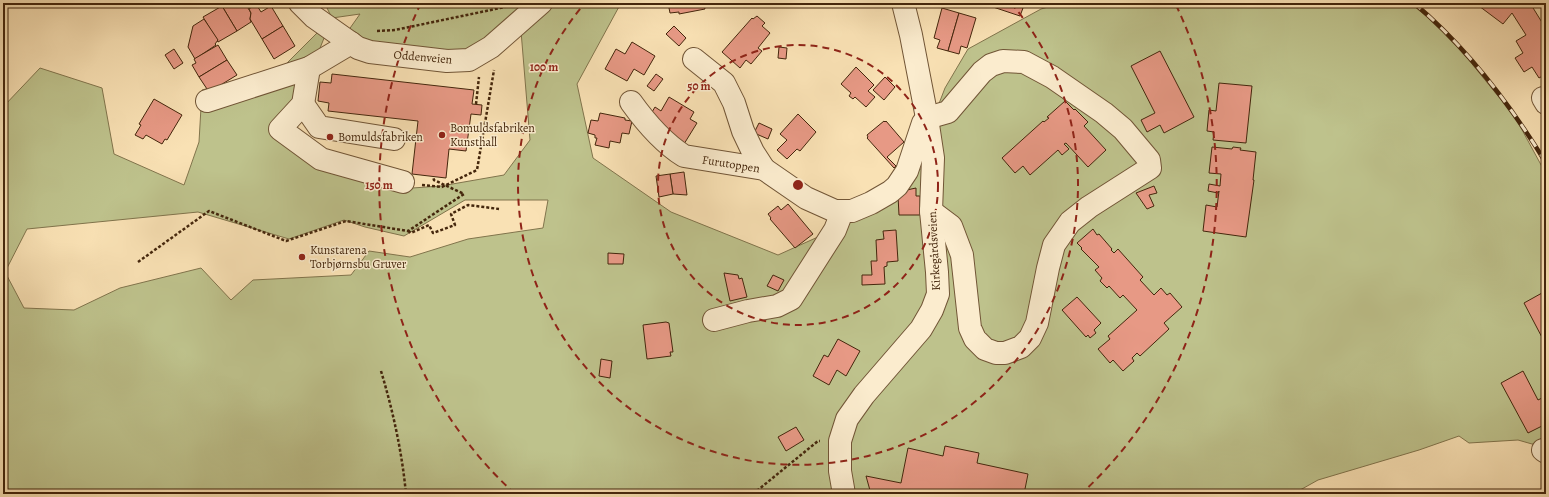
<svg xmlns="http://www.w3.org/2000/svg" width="1549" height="497" font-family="Alegreya,serif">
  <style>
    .green { fill: #bec28c; stroke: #81744c; fill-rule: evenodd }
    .building { fill: #e79985; stroke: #44260c }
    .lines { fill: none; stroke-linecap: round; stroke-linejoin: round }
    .minor-casing { stroke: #715536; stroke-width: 24 }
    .path { stroke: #44260c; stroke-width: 2.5; stroke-dasharray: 3 2; stroke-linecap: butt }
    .minor { stroke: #fbecce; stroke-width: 22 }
    .rail-casing { stroke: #44260c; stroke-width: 4.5 }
    .rail { stroke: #fbecce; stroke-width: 3; stroke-dasharray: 9; stroke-linecap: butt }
    .path-bridge { stroke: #44260c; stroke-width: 2.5; stroke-dasharray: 3 2; stroke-linecap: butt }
    .ring { fill: none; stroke: #8f2418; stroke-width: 2; stroke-dasharray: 7 5 }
    .poi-dot { fill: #8f2418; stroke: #fbecce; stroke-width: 1.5 }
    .labels { text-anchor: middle; stroke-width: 3; stroke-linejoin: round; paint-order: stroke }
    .street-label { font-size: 12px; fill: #44260c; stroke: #fbecce }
    .poi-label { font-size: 12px; fill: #44260c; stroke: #fbecce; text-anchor: start }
    .centre { fill: #8f2418; stroke: #fbecce; stroke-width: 2 }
    .ring-label { font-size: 12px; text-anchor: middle; font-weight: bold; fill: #8f2418; stroke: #fbecce; stroke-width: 3; stroke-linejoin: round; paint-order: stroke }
  </style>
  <rect width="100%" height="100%" fill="#f9e1b4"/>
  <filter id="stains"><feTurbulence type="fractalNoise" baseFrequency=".005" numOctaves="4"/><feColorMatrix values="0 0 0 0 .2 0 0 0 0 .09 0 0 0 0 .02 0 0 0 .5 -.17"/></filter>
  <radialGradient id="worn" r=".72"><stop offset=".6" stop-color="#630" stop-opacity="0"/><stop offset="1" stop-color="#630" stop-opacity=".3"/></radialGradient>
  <path class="green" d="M328 3H621L577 84 593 158 671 212 778 255 829 232 922 168 918 131 935 114 945 88 968 49 1041 9 1062 3H1410L1447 33 1515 117 1546 174V448L1518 440 1469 443 1459 436 1419 450 1318 480 1293 494H3V107L40 68 102 88 114 154 184 185 199 142 202 90 280 70 332 18 326 6ZM360 14 348 31 361 40 461 53 521 31 530 140 504 175 441 186 398 189 304 159 291 121 332 18ZM465 200H548L543 228 468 239 410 257 369 251 351 275 253 280 231 300 201 268 120 288 74 310 24 308 5 272 27 229 198 212 289 239 344 220 365 227 404 236Z"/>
  <g class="building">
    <polygon points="226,3 245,3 251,13 250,19 251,22 237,31 222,6"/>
    <polygon points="668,3 710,3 710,4 704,5 705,9 679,14 679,12 670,13"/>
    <polygon points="987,3 1010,3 1023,8 1020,16 993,7 993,5"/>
    <polygon points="1475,3 1530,3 1543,24 1546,22 1546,74 1539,78 1532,67 1524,72 1515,58 1523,53 1516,41 1526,35 1512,13 1503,24"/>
    <polygon points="256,4 261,12 271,6 283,26 262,39 250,19 251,13 249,9"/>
    <polygon points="222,6 237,31 218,42 203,17"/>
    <polygon points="942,8 959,13 948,51 937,48 940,40 934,38"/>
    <polygon points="959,13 976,18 967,48 961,46 959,54 948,51"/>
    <polygon points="757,16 765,23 762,26 770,33 758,48 762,51 751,64 746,60 740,68 722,52 752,18 753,19"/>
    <polygon points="204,19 218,40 215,44 216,45 195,59 188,47 193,26"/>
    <polygon points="283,26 295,46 274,59 262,39"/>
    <polygon points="674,26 686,38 679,46 666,34"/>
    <polygon points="632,42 655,56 644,75 634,69 627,81 605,69 616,49 625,54"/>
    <polygon points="218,45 227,60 199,77 192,65 196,63 194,59"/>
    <polygon points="779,47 787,48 786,59 778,58"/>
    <polygon points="174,49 183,63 174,69 165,55"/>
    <polygon points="1160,51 1194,117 1164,133 1160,125 1147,132 1141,120 1155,113 1131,66"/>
    <polygon points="227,60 237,75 209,92 199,77"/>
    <polygon points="856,67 874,85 868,91 875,97 866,107 855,97 853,99 849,96 851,93 841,84"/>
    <polygon points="332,74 474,90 472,104 482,105 481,115 471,114 466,151 449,149 446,178 412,174 418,121 328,111 329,103 318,101 320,82 331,83"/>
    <polygon points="656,74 663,79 654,91 647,86"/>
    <polygon points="885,77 895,87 884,100 873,90"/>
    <polygon points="1219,83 1252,86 1246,143 1213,140 1214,132 1207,131 1209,110 1216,111"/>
    <polygon points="669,97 694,112 690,119 697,123 684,144 663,131 649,117 655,107 661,111"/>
    <polygon points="154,99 182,115 167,140 165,139 162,144 146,135 143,139 135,135 141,125 139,124"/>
    <polygon points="1065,101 1074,110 1075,109 1088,122 1084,126 1106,150 1088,167 1066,143 1064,144 1069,149 1062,155 1058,150 1030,175 1023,166 1015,173 1002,158 1043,121 1044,122 1049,118 1047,117"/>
    <polygon points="600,113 625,118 625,120 632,121 629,134 622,133 620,143 610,141 609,148 595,145 597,138 595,138 595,135 588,133 591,120 598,121"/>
    <polygon points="798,114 816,132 800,151 797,149 787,159 777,150 787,140 780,134"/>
    <polygon points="884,121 885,122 886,121 904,142 887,157 896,166 894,168 867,138 868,137 867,135"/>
    <polygon points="759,123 772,129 768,139 754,133"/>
    <polygon points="1212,147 1232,149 1233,147 1241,148 1240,150 1256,152 1253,180 1254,180 1246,237 1203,231 1206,205 1217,207 1219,191 1218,193 1208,191 1209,184 1220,186 1221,174 1209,173"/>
    <polygon points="684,172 687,195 673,194 670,174"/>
    <polygon points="670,174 673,194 659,197 656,176"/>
    <polygon points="1154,186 1157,193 1149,195 1154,206 1147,209 1136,193"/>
    <polygon points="916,188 916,196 920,196 920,215 899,215 898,196 902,191"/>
    <polygon points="788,204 813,234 795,248 770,219 771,218 768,214 778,206 781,210"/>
    <polygon points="1093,229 1097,235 1099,234 1112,249 1111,250 1114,253 1118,249 1143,277 1140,280 1154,295 1161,288 1167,295 1170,293 1182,307 1164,323 1169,329 1140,356 1137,353 1132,358 1134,361 1123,371 1113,360 1110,363 1098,349 1110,339 1108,336 1137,310 1123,295 1120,298 1109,286 1107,288 1100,281 1102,278 1095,270 1099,267 1081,249 1082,248 1077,243"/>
    <polygon points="896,230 898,261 887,262 887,266 884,267 885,284 862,285 862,275 872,275 871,261 877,261 876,240 884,239 883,231"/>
    <polygon points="608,253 624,254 623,264 608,264"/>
    <polygon points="724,273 738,275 739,279 742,278 747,297 730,301"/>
    <polygon points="773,275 784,280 778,291 767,286"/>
    <polygon points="1542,293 1546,301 1546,309 1544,310 1546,313 1546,345 1524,303"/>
    <polygon points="1077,297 1101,323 1094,330 1096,333 1090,338 1088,335 1086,337 1062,310"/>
    <polygon points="666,322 669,323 673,352 670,352 671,356 647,359 643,325"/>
    <polygon points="838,339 860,351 846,376 837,370 829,385 813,376 824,355 828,357"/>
    <polygon points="601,359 612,361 610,378 599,376"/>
    <polygon points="1523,371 1538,400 1542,398 1546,406 1546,433 1542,426 1528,433 1501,383"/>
    <polygon points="796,427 804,440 786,451 778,437"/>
    <polygon points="945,446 979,453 977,463 1028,474 1024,494 871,494 866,476 901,483 908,448 943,456"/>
  </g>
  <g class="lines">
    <defs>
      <g id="minor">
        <polyline points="300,3 314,17 358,48 370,52 447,61 469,60 491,47 541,3"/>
        <polyline points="694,59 724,83 734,103 743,131 753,152 764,169"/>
        <polyline points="309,68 303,104 280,129 321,159 403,182"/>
        <polyline points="1543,98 1546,103"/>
        <polyline points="207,101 309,68 351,43"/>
        <path d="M631 102C646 123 662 142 684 156L764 169 806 198 835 211H852L871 203 890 192 897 186 907 171 923 123 927 118 948 112 982 72 991 65 1003 61 1024 62 1052 77 1104 113 1123 129 1149 160 1150 168 1089 207 1070 222 1054 245 1048 268 1037 323 1030 338 1021 347 1005 353H996L985 349 975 339 970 328 962 255 951 226 931 211"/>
        <polyline points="303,104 319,127 394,139"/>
        <polyline points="714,320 748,311 777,306 791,299 835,230 842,212"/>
        <polyline points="1543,450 1546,452"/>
        <polyline points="844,494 840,471 840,441 847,419 864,395 921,329 932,310 938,294 937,272 931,211 933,158 927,118 911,35 903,3"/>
      </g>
    </defs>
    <use href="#minor" class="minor-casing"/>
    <g class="path">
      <polyline points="377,31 395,30 505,7"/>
      <polyline points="476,104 479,77"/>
      <polyline points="422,185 442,187 477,170 494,70"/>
      <polyline points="408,231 411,233 429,225 433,233 455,225 451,214 468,205 499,209"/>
      <path d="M381 371C393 411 402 452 406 494"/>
      <polyline points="753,494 818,441 820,441"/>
    </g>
    <use href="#minor" class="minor"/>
    <defs>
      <path id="rail" d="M1414 3C1467 48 1510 104 1546 163"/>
    </defs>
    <use href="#rail" class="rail-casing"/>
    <use href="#rail" class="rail"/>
    <polyline class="path-bridge" points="138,262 209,211 286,241 346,221 408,231 464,194 434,180 433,177"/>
  </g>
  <g class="ring">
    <circle cx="798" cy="185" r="140"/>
    <path d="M1011 3A280 280 0 1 1 585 3"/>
    <path d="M515 494A419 419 0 0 1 420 5M1176 5A419 419 0 0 1 1081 494"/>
  </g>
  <g class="poi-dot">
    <circle cx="442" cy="135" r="4"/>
    <circle cx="330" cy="137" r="4"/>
    <circle cx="302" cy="257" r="4"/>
  </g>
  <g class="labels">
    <g class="street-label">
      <text transform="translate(423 57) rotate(5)" y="4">Oddenveien</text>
      <text transform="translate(731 164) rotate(9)" y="4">Furutoppen</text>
      <text transform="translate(934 251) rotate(-93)" y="4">Kirkegårdsveien</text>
    </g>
    <g class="poi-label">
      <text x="450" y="132">Bomuldsfabriken<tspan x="450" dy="14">Kunsthall</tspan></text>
      <text x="338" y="141">Bomuldsfabriken</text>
      <text x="310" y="254">Kunstarena<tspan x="310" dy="14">Torbjørnsbu Gruver</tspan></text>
    </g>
  </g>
  <circle cx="798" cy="185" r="6" class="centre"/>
  <g class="ring-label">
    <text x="544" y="71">100 m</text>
    <text x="699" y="90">50 m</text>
    <text x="379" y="189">150 m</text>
  </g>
  <rect width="1549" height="497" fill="none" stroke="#f9e1b4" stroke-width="16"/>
  <rect x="4" y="4" width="1541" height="489" fill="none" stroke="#44260c" stroke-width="2"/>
  <rect x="8" y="8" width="1533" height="481" fill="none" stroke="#44260c"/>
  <rect width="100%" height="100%" filter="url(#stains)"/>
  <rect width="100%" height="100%" fill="url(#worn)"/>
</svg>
